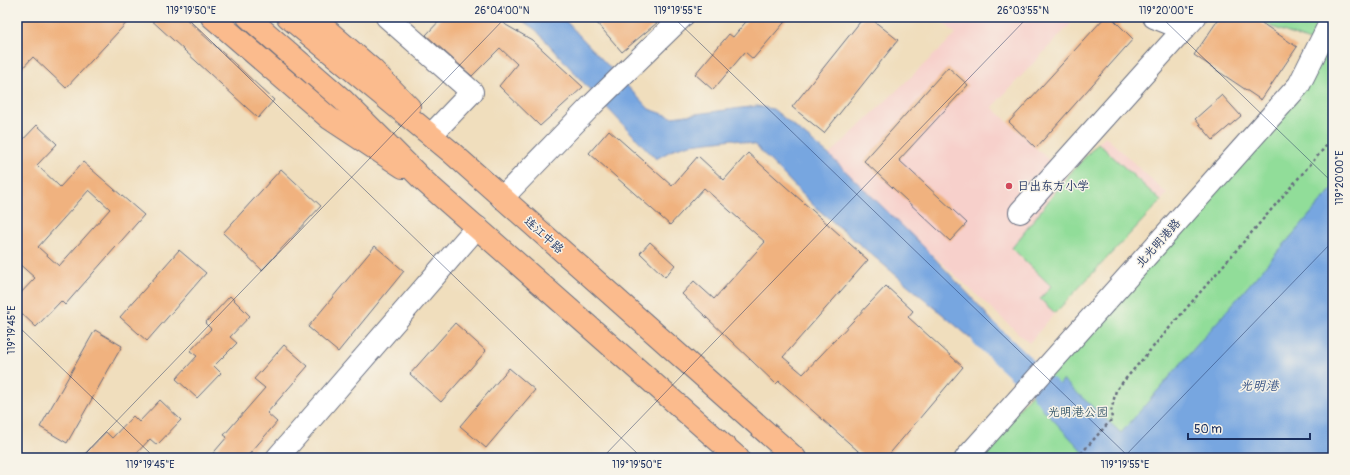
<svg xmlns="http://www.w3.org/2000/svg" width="1350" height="475" font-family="Pangolin,'LXGW WenKai TC',sans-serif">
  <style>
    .built { fill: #f7d0cb }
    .green { fill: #91dd99; stroke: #56867c }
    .water { fill: #77a6e0; stroke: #496a9f }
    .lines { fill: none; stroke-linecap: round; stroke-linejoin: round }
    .river { stroke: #77a6e0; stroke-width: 29 }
    .building { fill: #f0b27f; fill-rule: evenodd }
    .minor-casing { stroke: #666c7f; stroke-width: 24 }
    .major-casing { stroke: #666c7f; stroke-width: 24 }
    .highway-casing { stroke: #666c7f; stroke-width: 24 }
    .path { stroke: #666c7f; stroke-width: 2.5; stroke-dasharray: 3 3; stroke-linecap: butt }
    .minor { stroke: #fff; stroke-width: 22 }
    .major { stroke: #fbbb8d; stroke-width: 22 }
    .highway { stroke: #fbbb8d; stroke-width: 22 }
    .ticks { fill: none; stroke: #1b2f5e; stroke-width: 1; stroke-opacity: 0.45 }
    .poi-dot { fill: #d1495b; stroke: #f7f3e8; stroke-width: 1.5 }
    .labels { text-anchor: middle; stroke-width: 3; stroke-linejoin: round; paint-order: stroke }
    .poi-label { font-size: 12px; fill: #1b2f5e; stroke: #f7f3e8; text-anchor: start }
    .street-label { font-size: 12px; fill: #1b2f5e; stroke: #f7f3e8 }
    .park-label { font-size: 12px; fill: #385a6d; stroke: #f7f3e8 }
    .water-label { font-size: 13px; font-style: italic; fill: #375385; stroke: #f7f3e8 }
    .neatline { fill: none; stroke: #1b2f5e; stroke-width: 1.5 }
    .ticks-label { font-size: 10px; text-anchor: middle; fill: #1b2f5e }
  </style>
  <rect width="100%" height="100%" fill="#f7f3e8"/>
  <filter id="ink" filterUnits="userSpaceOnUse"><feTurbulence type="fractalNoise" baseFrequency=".025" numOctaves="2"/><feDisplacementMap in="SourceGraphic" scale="8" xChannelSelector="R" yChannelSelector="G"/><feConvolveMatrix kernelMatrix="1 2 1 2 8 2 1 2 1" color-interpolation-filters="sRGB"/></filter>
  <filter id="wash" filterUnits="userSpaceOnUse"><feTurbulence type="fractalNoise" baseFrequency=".012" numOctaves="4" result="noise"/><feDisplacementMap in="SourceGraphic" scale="16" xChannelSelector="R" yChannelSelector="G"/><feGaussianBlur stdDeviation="0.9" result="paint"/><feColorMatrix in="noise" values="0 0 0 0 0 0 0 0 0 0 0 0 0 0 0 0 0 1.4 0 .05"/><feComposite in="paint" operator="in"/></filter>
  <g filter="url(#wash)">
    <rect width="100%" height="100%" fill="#f0debd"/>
    <polygon class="built" points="938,17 1077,17 992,107 1067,177 1105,136 1167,194 1055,313 1029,343 923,246 829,155 956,34"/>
    <g class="green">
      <polygon points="1260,17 1324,17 1312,42 1270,26"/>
      <polygon points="1333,35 1333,188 1100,458 978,458"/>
      <polygon points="1098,143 1161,201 1055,313 1040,299 1051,286 1012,248 1067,177"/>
    </g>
    <g class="water">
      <polygon points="517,17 562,17 649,109 672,117 757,106 773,109 829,155 923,246 974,300 1013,345 1013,360 999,362 814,206 755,145 733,139 691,144 676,148 656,159 590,90 536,30"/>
      <polygon points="1333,188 1333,458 1089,458 1041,407 1051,397 1063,380 1121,433"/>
    </g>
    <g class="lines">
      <g class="river">
        <polyline points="985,334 1021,368"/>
        <polyline points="1046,391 1114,458"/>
      </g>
    </g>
    <g id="blocks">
      <g class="building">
        <polygon points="17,17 132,17 66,88 33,57 17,74"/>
        <polygon points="148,17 184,17 274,100 258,118"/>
        <polygon points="443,17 498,17 506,25 532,40 583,87 540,126 499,86 517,64 500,48 472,76 426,35"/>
        <polygon points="603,17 664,17 622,52 597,23"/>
        <polygon points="750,17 789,17 753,59 745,52 713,90 695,74 729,34 733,37"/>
        <polygon points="864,17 869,17 898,40 824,133 792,107"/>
        <polygon points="1105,17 1111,17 1133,39 1036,148 1009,122"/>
        <polygon points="1220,17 1253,17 1297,47 1261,100 1194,55"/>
        <polygon points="948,67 968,85 899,160 967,223 950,241 864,161"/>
        <polygon points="1222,95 1241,116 1213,140 1195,119"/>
        <path d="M37 125 57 144 37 165 60 187 83 162 144 215 65 305 61 301 36 327 17 309V297L35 278 17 262V146ZM89 190 110 209 59 266 38 247Z"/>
        <polygon points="609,130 672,186 698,156 724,180 748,153 868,260 783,357 803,374 886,286 913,311 908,317 963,367 886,458 866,458 779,381 776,384 682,294 694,281 714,299 765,242 704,188 670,225 589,153"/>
        <polygon points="281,169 321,206 262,270 223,233"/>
        <polygon points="650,242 675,265 665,277 640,253"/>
        <polygon points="375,246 404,271 338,352 308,327"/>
        <polygon points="179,250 206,273 147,341 120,317"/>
        <polygon points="230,296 250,316 230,337 237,343 214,366 221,373 197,398 176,379 197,356 190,351 211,329 205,323"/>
        <polygon points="455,323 486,351 441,402 410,374"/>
        <polygon points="95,330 122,346 67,443 40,427"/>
        <polygon points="284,345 308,366 267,413 277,422 246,458 209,458 227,437 224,435 265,388 254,379"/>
        <polygon points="509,368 535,390 486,448 460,426"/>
        <polygon points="160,400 181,420 157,445 150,439 132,458 81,458 106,432 112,438 133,416 139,422"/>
      </g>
    </g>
  </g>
  <g filter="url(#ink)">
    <use href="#blocks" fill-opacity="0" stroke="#666c7f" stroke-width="1"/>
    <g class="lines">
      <defs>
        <g id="minor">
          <polyline points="387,17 472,92 433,133"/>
          <polyline points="1154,17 1184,29 1195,17"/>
          <polyline points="502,198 592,105 682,17"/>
          <polyline points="1020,212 1184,29"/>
          <polyline points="277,458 477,227"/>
          <polyline points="966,458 1299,85 1333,17"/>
        </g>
        <g id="major">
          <polyline points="212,17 329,118 403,167"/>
          <polyline points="312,17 372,69 409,107"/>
        </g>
        <g id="highway">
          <polyline points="248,17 343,100 424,181 738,458"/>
          <polyline points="288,17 451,152 795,458"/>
        </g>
      </defs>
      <use href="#minor" class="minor-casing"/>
      <use href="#major" class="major-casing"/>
      <use href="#highway" class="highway-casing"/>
      <polyline class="path" points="1077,458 1112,419 1111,412 1116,390 1333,138"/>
      <use href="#minor" class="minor"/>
      <use href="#major" class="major"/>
      <use href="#highway" class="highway"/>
    </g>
  </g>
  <path class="ticks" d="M186 17 642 458M673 17 1130 458M1161 17 1333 183M17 325 155 458M81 458 506 17M602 458 1028 17M1123 458 1333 241"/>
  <circle class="poi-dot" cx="1009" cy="186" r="4"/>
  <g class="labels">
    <g class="poi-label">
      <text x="1017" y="190">日出东方小学</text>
    </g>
    <g class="street-label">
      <text transform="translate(544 235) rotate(42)" y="4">连江中路</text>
      <text transform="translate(1158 243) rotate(-48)" y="4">北光明港路</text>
    </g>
    <g class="park-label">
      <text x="1078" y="416">光明港公园</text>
    </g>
    <g class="water-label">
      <text x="1259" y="390">光明港</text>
    </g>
  </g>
  <rect width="1350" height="475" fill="none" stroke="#f7f3e8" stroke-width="44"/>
  <path d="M1188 433v6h122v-6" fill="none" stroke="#1b2f5e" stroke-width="2"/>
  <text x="1194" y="433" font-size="12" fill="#1b2f5e" stroke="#f7f3e8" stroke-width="3" paint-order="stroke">50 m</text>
  <rect x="22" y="22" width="1306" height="431" class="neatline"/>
  <g class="ticks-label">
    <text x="191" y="14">119°19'50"E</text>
    <text x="502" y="14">26°04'00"N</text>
    <text x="678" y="14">119°19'55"E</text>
    <text x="1023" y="14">26°03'55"N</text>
    <text x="1166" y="14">119°20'00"E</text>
    <text transform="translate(1339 178) rotate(-90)" y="4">119°20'00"E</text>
    <text transform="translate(11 330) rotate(-90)" y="4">119°19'45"E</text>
    <text x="150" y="468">119°19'45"E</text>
    <text x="637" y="468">119°19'50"E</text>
    <text x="1125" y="468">119°19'55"E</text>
  </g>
</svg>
